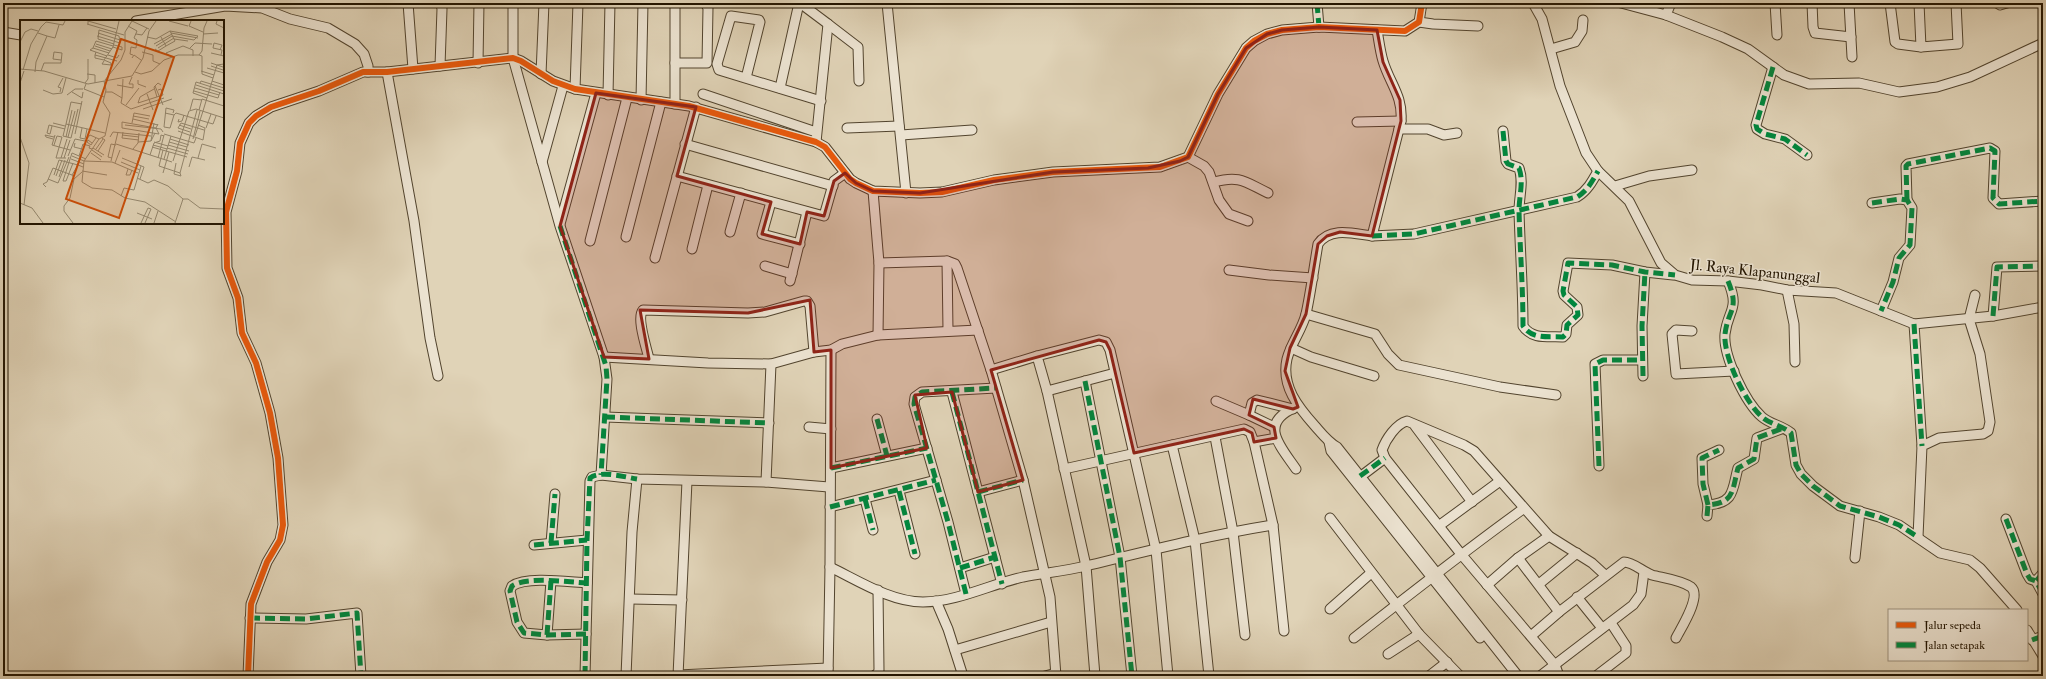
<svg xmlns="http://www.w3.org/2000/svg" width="2046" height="679" font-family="'IM FELL Double Pica',serif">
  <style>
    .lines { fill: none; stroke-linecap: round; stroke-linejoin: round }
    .minor-casing { stroke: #52442e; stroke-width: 11 }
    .minor { stroke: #ebe2d0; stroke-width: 9 }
    .quiet { stroke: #00873e; stroke-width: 5; stroke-dasharray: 10 5; stroke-linecap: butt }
    .cycleway-casing { stroke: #ebe2d0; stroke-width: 8 }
    .cycleway { stroke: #e8590c; stroke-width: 6 }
    .marked { fill: #8f2418; fill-opacity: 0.2; stroke: #8f2418; stroke-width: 3; stroke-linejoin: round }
    .labels { text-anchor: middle; stroke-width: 3; stroke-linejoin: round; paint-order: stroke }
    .street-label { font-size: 15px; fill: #231501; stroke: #ebe2d0 }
    .inset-road { fill: none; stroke: #94876e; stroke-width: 1 }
    .view { fill: #ca4f0a; fill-opacity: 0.15; stroke: #ca4f0a; stroke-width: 2 }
    .inset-edge { fill: none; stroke: #231501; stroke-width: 2 }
  </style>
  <rect width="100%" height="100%" fill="#e0d3b7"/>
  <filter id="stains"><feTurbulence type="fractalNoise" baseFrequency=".005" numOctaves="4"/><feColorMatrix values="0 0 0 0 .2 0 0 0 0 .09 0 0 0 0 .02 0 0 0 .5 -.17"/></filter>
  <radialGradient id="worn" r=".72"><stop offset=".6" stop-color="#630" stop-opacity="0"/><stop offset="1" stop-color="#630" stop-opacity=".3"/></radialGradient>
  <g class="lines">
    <defs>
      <g id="minor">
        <polyline points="408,3 413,69"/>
        <polyline points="438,3 441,4 442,9 440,66"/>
        <polyline points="513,3 513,58 560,226 604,357 607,379 601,475"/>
        <polyline points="675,3 675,63"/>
        <polyline points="800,3 828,24 816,142"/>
        <polyline points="887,3 906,193"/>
        <polyline points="1317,3 1319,27"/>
        <polyline points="1533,3 1542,19 1560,86 1586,153 1598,171 1629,201 1661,263 1675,275 1692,280 1728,281 1762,285 1787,290 1836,293 1914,324 1993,316 2043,307"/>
        <polyline points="1621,3 1666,15 1722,37 1748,49 1784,75 1809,84 1859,83 1899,92 1937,87 1970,77 2043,43"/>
        <polyline points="1775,3 1777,35"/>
        <polyline points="1812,3 1813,27 1815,33 1851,37"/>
        <polyline points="1849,3 1852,57"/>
        <polyline points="1890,3 1895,42 1898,44 1921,47"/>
        <polyline points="1919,3 1921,47 1958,44 1956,3"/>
        <polyline points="1997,3 2000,5 2007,3"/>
        <polyline points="1666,15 1671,3"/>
        <polyline points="136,21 225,6 262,8 290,19 328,28 355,44 364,54 368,66 368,72"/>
        <polyline points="1419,22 1433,24 1478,26"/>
        <polyline points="828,24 858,47 859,81"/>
        <path d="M1377 30C1379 41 1380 51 1383 61 1390 84 1403 96 1401 121L1372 236C1355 234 1330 226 1318 244 1314 267 1311 291 1306 314 1302 330 1291 343 1287 359 1281 386 1298 407 1315 426 1322 434 1328 442 1337 447L1518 676"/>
        <polyline points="3,32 21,35"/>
        <polyline points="1551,49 1575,42 1582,31 1583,20"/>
        <polyline points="478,63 479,3"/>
        <polyline points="1773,67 1756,125 1757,129 1765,134 1785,139 1807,155"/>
        <polyline points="387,72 414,221 430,338 438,376"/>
        <polyline points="541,74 544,3"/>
        <polyline points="746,78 760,22 759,20 731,16 717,64 719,70 821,101"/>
        <polyline points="780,88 799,3"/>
        <polyline points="575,89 578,3"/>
        <polyline points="703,94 816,132"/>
        <polyline points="608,95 610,3"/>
        <polyline points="641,100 643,3"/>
        <polyline points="675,104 675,63 707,63 708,8 705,3"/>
        <polyline points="1357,122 1401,121"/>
        <polyline points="847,128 899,126"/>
        <polyline points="1399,129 1428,129 1444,135 1457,133"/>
        <path d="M1503 131 1506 161 1508 164 1519 168C1524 182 1519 196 1519 211 1520 249 1523 288 1523 326 1532 340 1549 336 1563 337L1566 334 1567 325 1578 315 1577 307 1564 295 1563 291 1568 263 1612 265 1645 272 1673 275"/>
        <polyline points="901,135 972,130"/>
        <polyline points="685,144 833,186"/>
        <polyline points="1188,157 1204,166 1209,172 1219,200 1229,214 1248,221"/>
        <polyline points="542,162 563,86"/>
        <polyline points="677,176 824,216 834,181 845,173"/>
        <path d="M1214 182C1240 175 1245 182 1268 193"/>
        <polyline points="1615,186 1649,176 1692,170"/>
        <polyline points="873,191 879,263 878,335"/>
        <polyline points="1907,200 1906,166 1908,164 1990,148 1995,151 1993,198 1999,204 2043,201"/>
        <polyline points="771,202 762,234 800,244"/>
        <polyline points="1872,203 1900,199 1907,200 1912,208 1910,245 1899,258 1893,282 1881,311"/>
        <polyline points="560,224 596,93"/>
        <polyline points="730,232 741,193"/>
        <path d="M1372 236 1414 234 1577 197C1587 191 1592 182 1598 171"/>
        <polyline points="626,237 661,102"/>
        <polyline points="590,241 627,98"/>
        <polyline points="692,249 708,185"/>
        <polyline points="655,258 696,107"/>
        <polyline points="947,261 948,330"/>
        <polyline points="879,263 947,261 955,264 957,268 991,370 1023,480 1050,597 1056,676"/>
        <polyline points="765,266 792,274"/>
        <polyline points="1229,270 1269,275 1313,278"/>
        <polyline points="790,281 807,212"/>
        <path d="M1728 281C1740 310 1728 309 1725 334 1723 356 1745 402 1762 417 1770 424 1783 426 1791 433L1796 465 1801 474 1813 486 1840 506 1879 517 1899 525 1940 553 1970 560 1980 568 2017 610"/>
        <polyline points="1787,290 1794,324 1795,362"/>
        <polyline points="1306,314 1375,334 1388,354 1399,365 1500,387 1556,395"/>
        <polyline points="1993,316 1997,267 2043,266"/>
        <polyline points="1914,324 1922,446"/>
        <polyline points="1692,331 1676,330 1672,334 1676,374 1734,371"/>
        <polyline points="1291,348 1311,357 1374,376"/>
        <polyline points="604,357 708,363 771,364 814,352 831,350 842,344 878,335 978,330"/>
        <path d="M649 359C647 349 636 318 643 310L748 313 765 312 804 301H807L810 306 814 352"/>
        <polyline points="991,370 1037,356"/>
        <polyline points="1643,376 1642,326 1645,272"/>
        <polyline points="1085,381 1120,557 1132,676"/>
        <polyline points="1047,391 1115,373"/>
        <polyline points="952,392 1002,584"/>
        <polyline points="1216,401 1249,415 1252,403 1257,400 1293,409"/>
        <path d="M1294 408C1258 424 1281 447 1296 469"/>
        <polyline points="1249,415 1274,427"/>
        <polyline points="605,417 769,423"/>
        <polyline points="877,419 887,456"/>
        <polyline points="1415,426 1472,502"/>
        <polyline points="809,427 831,429"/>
        <polyline points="1215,437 1233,532 1245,635"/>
        <polyline points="1254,442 1276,438"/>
        <polyline points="1329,442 1331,451 1480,638"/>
        <polyline points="1172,445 1195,540 1209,676"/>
        <polyline points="1599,466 1595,364 1603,360 1642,360"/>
        <polyline points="831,468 927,448"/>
        <polyline points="1064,469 1244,429 1250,432 1254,442 1273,525 1284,631"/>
        <polyline points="1356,480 1385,458"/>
        <polyline points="766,482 771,364"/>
        <polyline points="899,491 915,554"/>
        <polyline points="978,492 1023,480"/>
        <polyline points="865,499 873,530"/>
        <polyline points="1708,505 1703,484 1702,458 1719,450"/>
        <polyline points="830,507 936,480"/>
        <path d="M1707 516 1708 505C1735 503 1732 490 1738 468L1754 459 1757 438 1781 429"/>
        <polyline points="1330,518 1419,634 1460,676"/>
        <polyline points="2006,519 2027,574 2030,579 2036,581"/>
        <polyline points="1440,525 1500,481"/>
        <polyline points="1918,537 1922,446 1939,438 1983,434 1988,431 1990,422 1980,354 1969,319 1975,295"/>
        <polyline points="551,543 555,494"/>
        <polyline points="534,545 587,540"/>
        <polyline points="1518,558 1559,612"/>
        <polyline points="1855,558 1860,511"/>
        <path d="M830 567C859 581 891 602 923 602 957 602 991 584 1023 577 1044 573 1065 571 1086 566 1148 551 1210 535 1273 525"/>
        <polyline points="960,568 995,557"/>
        <polyline points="2043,573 2036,581 2043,594"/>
        <polyline points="1539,584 1577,553"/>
        <polyline points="1487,585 1518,558 1549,536"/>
        <polyline points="966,594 948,522 914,404 915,397 922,392 996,388"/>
        <polyline points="1577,597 1602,628"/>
        <polyline points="630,599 682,600"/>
        <polyline points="936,601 948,629 963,676"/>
        <polyline points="1330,609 1371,573"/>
        <polyline points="250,618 306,619 357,613 361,676"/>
        <polyline points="2027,630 2043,656"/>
        <path d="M586 634 547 635 524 633 517 622 510 591 512 586C527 576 568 582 587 583"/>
        <polyline points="547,635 551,581"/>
        <path d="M1531 636 1559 612 1624 562C1633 562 1643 572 1652 575 1664 578 1681 580 1691 587 1702 596 1681 628 1676 638"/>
        <path d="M1354 638C1410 594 1466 550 1523 509"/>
        <polyline points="2032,640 2043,636"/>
        <polyline points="955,650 1051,622"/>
        <polyline points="1388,654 1419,634"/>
        <polyline points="678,675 828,668"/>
        <polyline points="248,676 251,604 267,562 280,540 283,525 278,458 270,413 256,363 242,333 238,298 227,268 226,212 237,171 240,143 249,123 256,116 271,107 319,91 363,72 387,72 513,58 521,61 553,81 575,89 689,106 816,142 825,147 850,179 856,183 873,191 920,193 942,192 994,180 1053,172 1160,167 1188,157 1218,94 1246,48 1254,41 1267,34 1282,30 1319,27 1405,31 1419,22 1422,3"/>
        <polyline points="585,676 590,481 592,477 601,475 637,479 766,482 829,487"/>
        <polyline points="626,676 632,532 637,479"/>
        <polyline points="678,676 687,481"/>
        <polyline points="828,676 830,567 831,350"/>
        <polyline points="874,676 878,673 879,670 878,590"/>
        <polyline points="1045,676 1056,673"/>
        <polyline points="1095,676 1086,566 1047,391 1037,356 1099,340 1106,342 1110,350 1156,550 1168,676"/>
        <polyline points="1429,676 1447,662"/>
        <polyline points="1540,676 1633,605 1641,594 1644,572"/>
        <path d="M1559 676 1555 665 1461 554 1385 458 1382 450C1386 439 1396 424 1407 421L1464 445 1474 451 1549 536 1592 563 1605 575"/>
        <polyline points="1596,676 1626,653 1626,646 1611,623"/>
      </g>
    </defs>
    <use href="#minor" class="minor-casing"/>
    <use href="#minor" class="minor"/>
    <g class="quiet">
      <polyline points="1317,3 1319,27"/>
      <polyline points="1773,67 1756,125 1757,129 1765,134 1785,139 1807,155"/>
      <path d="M1503 131 1506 161 1508 164 1519 168C1524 182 1519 196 1519 211 1520 249 1523 288 1523 326 1532 340 1549 336 1563 337L1566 334 1567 325 1578 315 1577 307 1564 295 1563 291 1568 263 1612 265 1645 272 1675 275"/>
      <polyline points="1907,200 1906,166 1908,164 1990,148 1995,151 1993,198 1999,204 2043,201"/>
      <polyline points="1872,203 1900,199 1907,200 1912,208 1910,245 1899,258 1893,282 1881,311"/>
      <polyline points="560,226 606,366 607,379 601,475"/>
      <path d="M1372 236 1414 234 1577 197C1587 191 1592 182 1598 171"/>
      <path d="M1728 281C1740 310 1728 309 1725 334 1723 356 1745 402 1762 417 1770 424 1783 426 1791 433L1796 465 1801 474 1813 486 1840 506 1879 517 1899 525 1918 537"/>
      <polyline points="1993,316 1997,267 2043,266"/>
      <polyline points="1914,324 1922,446"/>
      <polyline points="1643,376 1642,326 1645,272"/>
      <polyline points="1085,381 1120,557 1132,676"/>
      <polyline points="952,392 1002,584"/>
      <polyline points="605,417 769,423"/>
      <polyline points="877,419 887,456"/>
      <polyline points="1599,466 1595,364 1603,360 1642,360"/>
      <polyline points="831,468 927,448"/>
      <polyline points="1360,476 1385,458"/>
      <polyline points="899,491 915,554"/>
      <polyline points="978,492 1023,480"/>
      <polyline points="865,499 873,530"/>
      <polyline points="1708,505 1703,484 1702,458 1719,450"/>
      <polyline points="830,507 936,480"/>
      <path d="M1707 516 1708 505C1735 503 1732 490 1738 468L1754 459 1757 438 1781 429"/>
      <polyline points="2006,519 2027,574 2030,579 2036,581"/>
      <polyline points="551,543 555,494"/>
      <polyline points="534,545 587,540"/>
      <polyline points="960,568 995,557"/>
      <polyline points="2043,573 2036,581 2043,594"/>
      <polyline points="966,594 948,522 914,404 915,397 922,392 996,388"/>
      <polyline points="250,618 306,619 357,613 361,676"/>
      <path d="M586 634 547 635 524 633 517 622 510 591 512 586C527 576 568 582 587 583"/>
      <polyline points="547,635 551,581"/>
      <polyline points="2032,640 2043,636"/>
      <path d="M585 676 587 540 590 478C600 470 625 477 637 479"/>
    </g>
    <defs>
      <polyline id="cycleway" points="248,676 251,604 267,562 280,540 283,525 278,458 270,413 256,363 242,333 238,298 227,268 226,212 237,171 240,143 249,123 256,116 271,107 319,91 363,72 387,72 513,58 521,61 553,81 575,89 689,106 816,142 825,147 850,179 856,183 873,191 920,193 942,192 994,180 1053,172 1160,167 1188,157 1218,94 1246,48 1254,41 1267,34 1282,30 1319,27 1405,31 1419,22 1422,3"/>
    </defs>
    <use href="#cycleway" class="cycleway-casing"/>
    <use href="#cycleway" class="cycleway"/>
  </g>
  <path class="marked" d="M1319 27 1377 30 1383 62 1400 100 1401 121 1372 236 1340 232 1327 236 1318 244 1306 314 1290 348 1285 371 1298 407 1293 409 1253 399 1249 415 1274 427 1276 438 1254 442 1252 433 1244 429 1134 453 1110 350 1106 342 1099 340 991 370 1023 480 978 492 952 392 915 395 927 448 831 468V350L814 352 810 300 748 313 640 310 649 359 604 357 560 226 596 93 696 107 677 176 771 202 762 234 800 244 807 212 824 216 834 181 845 173 856 183 873 191 920 193 1053 172 1148 168 1180 161 1188 157 1218 94 1246 48 1267 34 1282 30Z"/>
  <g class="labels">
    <g class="street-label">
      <text transform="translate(1755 271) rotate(6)" y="5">Jl. Raya Klapanunggal</text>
    </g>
  </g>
  <g transform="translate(20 20)">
    <rect width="204" height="204" fill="#e0d3b7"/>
    <path class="inset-road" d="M112 1 129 9M149 1 168 6M171 1 169 6 183 12M197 1 196 4 204 8M67 4 104 15M68 4V1L96 9M108 6 117 11 114 18 117 20 116 28 111 27 110 34 113 35M79 10 78 19 94 24M78 13 100 20M151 13 178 18M116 14 122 15 127 8M183 14 198 13M27 16 35 18 39 5M77 16 100 23 99 16 79 10M127 17 136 19 150 11 155 21 146 26 141 17M154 19 168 21M0 22 5 12 11 9 18 11M76 24 92 29M134 24 152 14M75 26 90 31M136 26 152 16 174 20 178 16 150 11M93 27 102 30V27L94 25M73 28 70 30 87 36M138 28 154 18M170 28 175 23 192 24M135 29 138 31 146 26M200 30 202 25 194 23 193 28 202 30 201 35M76 32 75 35 97 41M122 32 133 35V41L140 44M89 33 73 28 76 21 93 26M191 33 204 36M75 35V38L84 40M88 35 97 38 99 35M179 35 182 36V54L193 58M151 37 146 33 163 26 173 30V36M112 38 114 35 121 40M84 41 82 44 91 45V43L84 40 93 27 99 1M191 43 203 47M191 46 203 50M187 48 204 53M0 49 24 51 68 64 112 56 123 38 129 11 136 1M3 50 11 24 21 7 26 2 43 5 45 1M21 51 24 43H41L42 33 34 32 33 39 41 40M181 51 194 55M15 52 16 42 27 16 18 13M115 52 121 54 132 51 144 40 158 35H179L182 31 184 8 187 1M67 54 75 55V63M85 60 101 40 105 30V12L112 1M118 60V64L126 67M84 61 86 70 83 82 90 93 85 116 79 119 64 141 62 162 72 168 92 170 105 178 125 182 156 202M192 61 204 65M0 63 4 51M65 63 68 59V39M180 63 181 61 204 68M66 64 64 69 84 77M97 65 113 68V64H109L112 57M176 65 204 74M135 66 143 85M175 68 199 75M134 69 120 77 118 83 143 75 141 69 138 70M23 70 33 74 42 73 46 58M174 71 198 78 200 72M40 72 41 68 38 67 43 58M52 72 62 78 63 72M86 72H92L102 78 101 83 111 89 144 78M127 74 133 90M47 75 55 69H63M137 77 134 67 138 63 141 65M102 78 103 59M187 78 173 73 176 62 204 71M62 84 51 82 46 104 85 113M106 85 119 68M123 89 152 79M170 90 173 79 182 80M179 90 182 79 204 86M183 91 197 45 204 44M145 93 154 95 156 93 193 104 196 96M153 93 154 90 146 88 144 107 150 108 154 95M113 96 129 99M113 99 138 105M159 99 158 102 162 101 164 95M33 103 45 106M112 103 114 93 130 96M46 104 43 116 51 118 58 89M105 105 141 109 143 112M159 105 171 109M32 106 30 114 27 113 29 105 45 109M62 108 60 118 65 119 67 109M136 108 102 102V108L139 114 136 108 138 104M158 108 161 103 184 110M158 108 170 112M186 108 191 94M158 111 183 120 185 108 178 105M103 112 102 118 119 120M55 114 62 81M144 114 174 123 176 118M35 115 32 125 50 130M102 115 119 117M175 116 183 91M0 117 9 143 4 185M46 117 52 90M48 117 55 91M90 117 93 112 131 116M33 119 26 117 25 115 34 117M150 119 169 125M173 119 180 91M131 121 134 103M118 122 131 121 135 113M134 122 148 126M149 122 167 127M55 123 54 127 62 129M72 123 68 120 67 122 71 125 73 122 76 118M96 124 152 142M182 124 196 128M34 125 37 116 42 117 36 138H46M133 125 147 129M148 125 169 131M132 127 167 137M73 128 84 135M147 128 168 134M76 129 83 119M113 129 118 123 119 113M72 130 82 137M143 130 139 146 160 153M78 131 85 120 82 118M71 133 81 140M130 135 134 123 140 121 141 115 144 116M48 136 55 119 65 121 70 115 79 119M52 136 64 141 92 142 118 153M59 136 63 124 70 126 69 128 72 129M41 138 47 119M44 138 50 120M92 138 88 137 91 124 96 125M102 138 124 147 120 159M138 138 144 115M178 138 182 124M51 139 64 144M144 139 151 116M91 141 98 112M153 141 169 91 176 89 204 98M101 142 120 150M95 143 100 130M156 143 154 154 161 156 160 153 177 90M117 144 121 132M169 147 172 137 185 140M108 149 106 155H110L112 150M62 151 87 155M143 153 149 132M34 155 39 140 58 145M36 156 42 140M39 157 45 140M54 158 52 155 58 145 63 147M117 158 128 163 134 160 148 166 163 179 155 203M28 159 38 163 49 137M43 161 52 133 66 139M43 161H46L53 143M26 167 23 164 27 162 33 148 52 155M101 176 104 168 114 170 121 146M163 179H168L180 188 204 189M0 183 12 188 23 203M117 193 132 199M53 203 44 191V186L50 178 54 159 62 152M121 203 128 188 131 189M125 203 131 189M134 203 138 191"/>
    <path class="view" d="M101 19 154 37 99 198 46 179Z"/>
    <rect width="204" height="204" class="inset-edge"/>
  </g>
  <rect width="2046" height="679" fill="none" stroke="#e0d3b7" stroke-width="16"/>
  <rect x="4" y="4" width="2038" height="671" fill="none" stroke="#231501" stroke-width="2"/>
  <rect x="8" y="8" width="2030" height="663" fill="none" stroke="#231501"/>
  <rect x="1888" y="609" width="140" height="52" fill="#ebe2d0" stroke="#9b907d"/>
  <rect x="1896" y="622" width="20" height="6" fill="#e8590c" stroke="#9b907d"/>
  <text x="1924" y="629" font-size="12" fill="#231501">Jalur sepeda</text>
  <rect x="1896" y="642" width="20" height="6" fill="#00873e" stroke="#9b907d"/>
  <text x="1924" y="649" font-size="12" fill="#231501">Jalan setapak</text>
  <rect width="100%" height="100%" filter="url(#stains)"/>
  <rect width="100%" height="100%" fill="url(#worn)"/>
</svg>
